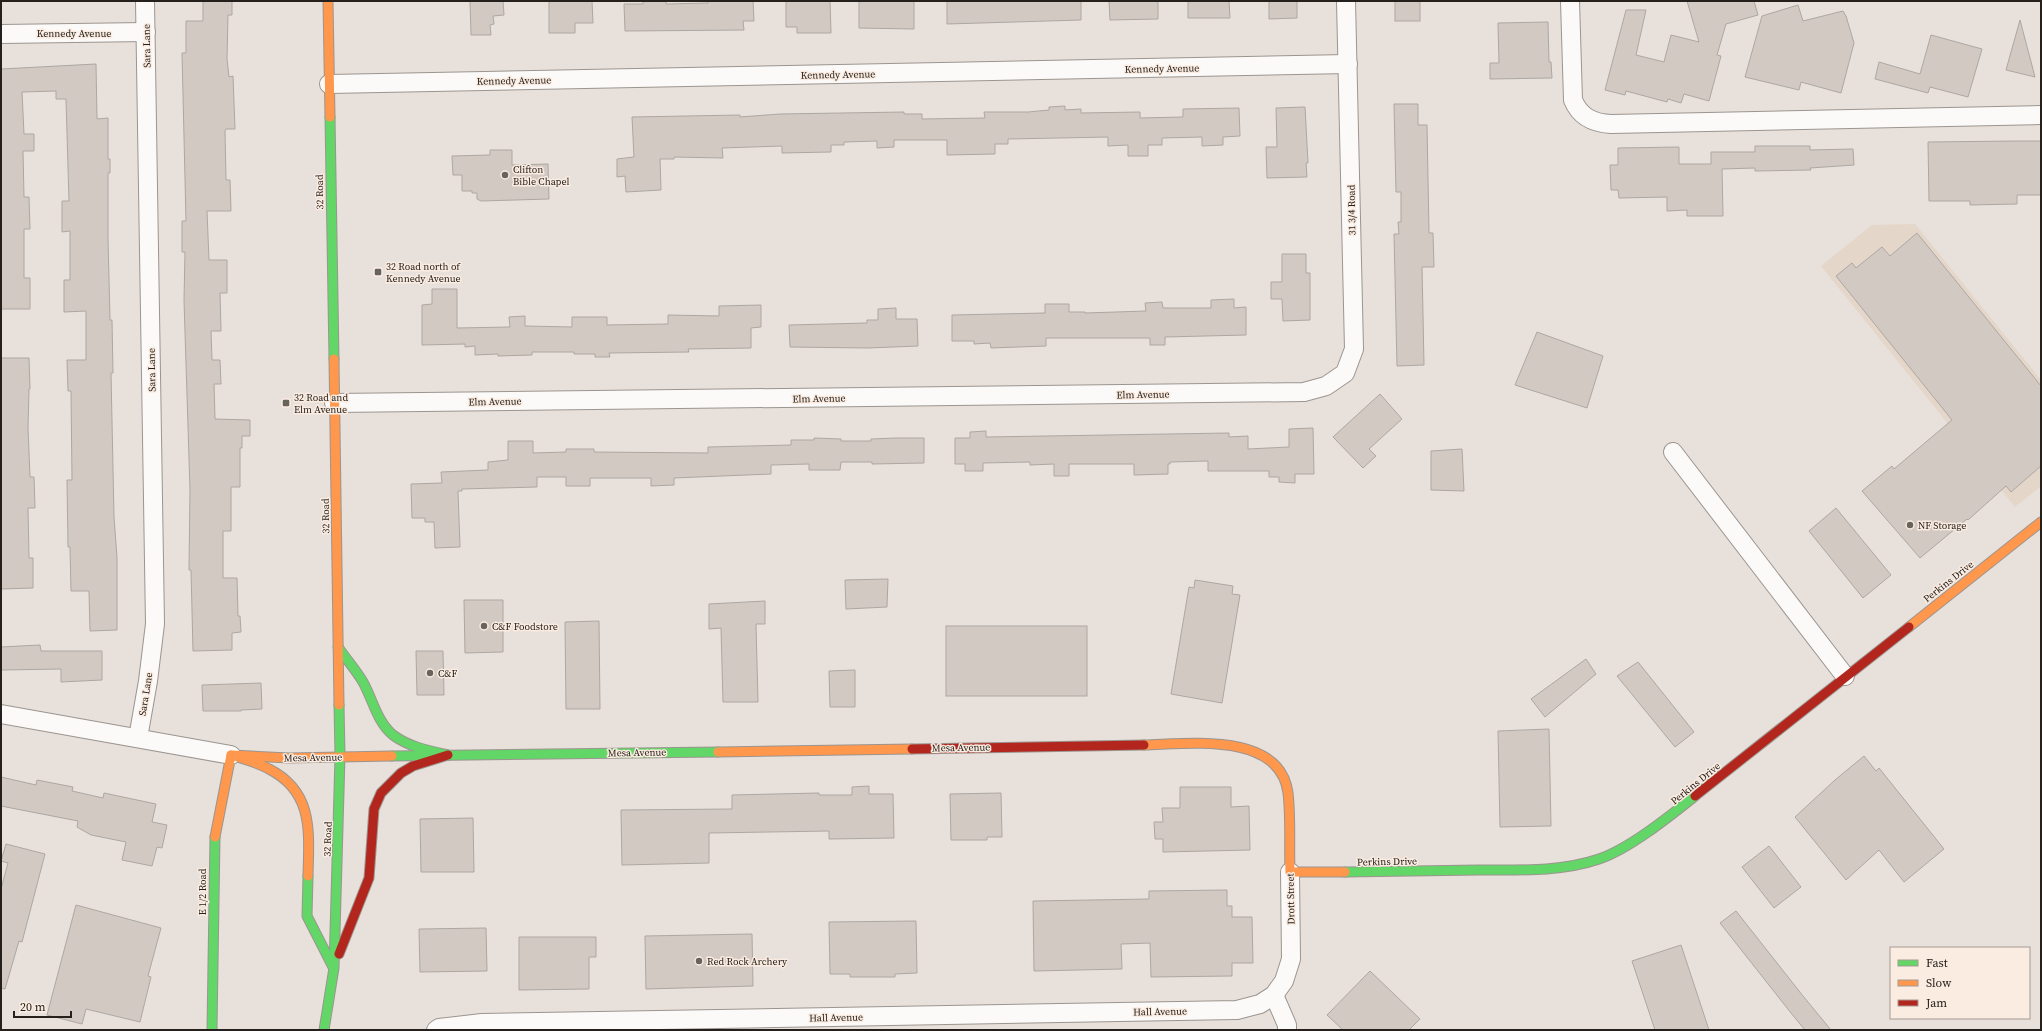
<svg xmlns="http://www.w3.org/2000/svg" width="2042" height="1031" font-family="'Source Serif 4',serif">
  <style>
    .built { fill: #e5d6ca }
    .building { fill: #d2c9c3; stroke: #ada7a2 }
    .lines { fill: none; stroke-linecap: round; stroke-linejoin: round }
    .street-casing { stroke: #9b9590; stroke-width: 20 }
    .fast-casing { stroke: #9b9590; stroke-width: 11 }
    .slow-casing { stroke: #9b9590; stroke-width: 11 }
    .jam-casing { stroke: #9b9590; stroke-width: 11 }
    .street { stroke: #fcfaf9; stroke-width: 18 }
    .fast { stroke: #63d668; stroke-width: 9 }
    .slow { stroke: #ff974d; stroke-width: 9 }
    .jam { stroke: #b3261e; stroke-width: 9 }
    .poi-dot { fill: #69635e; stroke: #fbece1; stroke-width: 1.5 }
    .labels { text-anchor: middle; stroke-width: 3; stroke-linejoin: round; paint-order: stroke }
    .street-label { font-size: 10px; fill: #25201b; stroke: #fbece1 }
    .poi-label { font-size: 10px; fill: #25201b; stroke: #fbece1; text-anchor: start }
  </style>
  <rect width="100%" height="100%" fill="#e8e0da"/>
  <polygon class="built" points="1915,224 2041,380 2041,486 2015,507 1821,266 1872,225"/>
  <g class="building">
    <polygon points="203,1 232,1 232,15 228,15 227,59 229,77 233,76 235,129 226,129 225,131 226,180 230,180 231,211 207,211 209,260 227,260 227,293 220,293 221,331 211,331 212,360 220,360 221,384 214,384 215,419 250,420 250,436 242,436 242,448 240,448 240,487 231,487 231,531 223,531 223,578 237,578 238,616 240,616 241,632 232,633 232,650 193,651 191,570 189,570 190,490 184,300 185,252 182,252 182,221 186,221 182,53 186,53 186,21 203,21"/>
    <polygon points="470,1 503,1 504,15 493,16 494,24 490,25 491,35 471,35"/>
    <polygon points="549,1 592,1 593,23 575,23 575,33 549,33"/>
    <polygon points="643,1 666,1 666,4 708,3 708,1 753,1 754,21 743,21 744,30 625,31 624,4 643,4"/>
    <polygon points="786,1 830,1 831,33 797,33 797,27 786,27"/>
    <polygon points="859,1 914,1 914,29 859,28"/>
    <polygon points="947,1 1081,1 1081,20 947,24"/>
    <polygon points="1109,1 1158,1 1158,19 1110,20"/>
    <polygon points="1188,1 1229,1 1230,18 1188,18"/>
    <polygon points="1269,1 1297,1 1297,18 1269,19"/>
    <rect x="1395" y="1" width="25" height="20"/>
    <polygon points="1687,1 1754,1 1758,15 1726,24 1717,55 1721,56 1709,101 1684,94 1681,103 1668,99 1667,102 1626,91 1625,95 1605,90 1626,10 1646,10 1636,55 1664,62 1671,35 1699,42"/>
    <polygon points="1798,5 1803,21 1843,11 1846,16 1854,43 1841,93 1801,82 1799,90 1745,77 1762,16"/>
    <polygon points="2020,20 2035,77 2006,70"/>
    <polygon points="1548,22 1549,62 1551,62 1552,78 1490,79 1490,63 1499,63 1498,23"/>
    <polygon points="1931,35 1982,49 1968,97 1930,87 1928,93 1875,79 1879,62 1920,74"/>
    <polygon points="96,64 97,119 108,118 108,159 110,159 110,173 108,173 108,238 110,320 112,320 113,373 111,373 114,517 117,558 117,630 90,631 89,591 71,591 70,547 68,547 67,480 72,480 71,391 68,391 67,360 86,360 86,311 64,312 64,280 70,280 70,231 62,232 62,201 69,201 66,99 56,99 56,91 22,92 24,134 34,134 34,151 23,151 24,197 29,197 30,229 24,229 24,278 30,278 30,309 1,309 1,69"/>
    <polygon points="1394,104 1418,104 1418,125 1427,125 1429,233 1433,233 1434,267 1422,267 1424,365 1397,366 1394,234 1399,234 1398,222 1401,222 1401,192 1396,192"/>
    <polygon points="1065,106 1065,110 1081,109 1081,113 1140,112 1140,118 1183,117 1183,109 1239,108 1240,136 1223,137 1223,145 1202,146 1202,137 1162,138 1162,145 1148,145 1148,156 1128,156 1128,145 1108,146 1108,137 1008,139 1008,144 995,144 995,154 947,155 947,140 894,140 894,147 877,148 877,141 844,142 844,145 831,145 831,152 782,153 782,146 722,148 723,158 674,157 674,159 660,159 661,190 626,192 625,176 617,177 617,159 634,157 632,117 740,115 740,117 780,114 904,112 904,114 922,114 922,119 985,118 984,112 1028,112 1049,110 1049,107"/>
    <polygon points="1305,107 1308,163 1306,163 1307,177 1267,178 1266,147 1277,147 1276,108"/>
    <polygon points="2016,141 2041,141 2041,195 2017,195 2017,204 1970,205 1970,201 1929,201 1928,142"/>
    <polygon points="1755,146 1810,146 1810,150 1853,149 1854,165 1810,168 1811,170 1755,171 1755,168 1722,169 1723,216 1687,216 1687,210 1667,211 1667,197 1619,198 1618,190 1611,190 1610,165 1618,165 1618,148 1679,147 1679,164 1711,164 1711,152 1755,152"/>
    <polygon points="490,150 512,150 512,165 548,164 549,199 481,201 477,199 477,193 472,193 472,191 462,191 462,175 453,175 452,156 490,155"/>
    <polygon points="1917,233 2041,386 2041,466 2011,492 2006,486 1968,520 1967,519 1920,558 1862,491 1892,466 1894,469 1952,420 1836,276 1852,263 1856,268 1882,247 1890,256"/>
    <polygon points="1282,254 1306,254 1306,273 1310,273 1310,320 1283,321 1282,299 1271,299 1271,282 1282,282"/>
    <polygon points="432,289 457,289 457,328 510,327 509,317 525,316 525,326 572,327 572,317 607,317 607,325 668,324 668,315 719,316 719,306 761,305 761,327 751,328 751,348 688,349 689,352 609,353 610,357 595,357 595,354 574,354 574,352 532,352 532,355 498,356 498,354 475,355 475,346 465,347 465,344 422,345 422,305 432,304"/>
    <polygon points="1234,299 1234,308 1246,307 1246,335 1165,337 1165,345 1150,345 1150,338 1046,338 1046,346 991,348 990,343 974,344 974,341 952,341 952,315 1045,313 1045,304 1069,304 1069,312 1085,312 1085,313 1146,311 1145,303 1162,302 1163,308 1211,308 1211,300"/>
    <polygon points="896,308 896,319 917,319 918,346 868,348 790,347 789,325 867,323 867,320 878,320 878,309"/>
    <polygon points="1537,332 1603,356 1587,408 1515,385"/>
    <polygon points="1,358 29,358 30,389 29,389 28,428 30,477 34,477 35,508 28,508 29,558 33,558 33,588 1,589"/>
    <polygon points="1380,394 1402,419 1369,449 1376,456 1363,468 1333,437"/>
    <polygon points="1313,428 1314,474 1295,474 1295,483 1279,482 1279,477 1269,477 1269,471 1208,471 1208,461 1170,462 1170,464 1168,464 1168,474 1134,475 1134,464 1069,464 1069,476 1054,476 1054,464 1030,465 1030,462 983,463 983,471 965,471 965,464 955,464 955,438 970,438 970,432 986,431 986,437 1229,433 1229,437 1248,436 1248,449 1289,447 1289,429"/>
    <polygon points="814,438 841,439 841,441 871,441 871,439 896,438 924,438 924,463 872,464 872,462 841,462 840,470 809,470 809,464 771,465 771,474 674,478 674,485 651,486 651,478 590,478 590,486 566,486 566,477 537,477 537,487 462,489 462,491 458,491 460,547 435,548 434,522 425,522 425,518 412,518 411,484 442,483 441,472 488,470 488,462 508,460 508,441 533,441 533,453 566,452 566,449 594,449 594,452 708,453 708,447 791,445 791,440 814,440"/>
    <polygon points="1462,449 1464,491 1431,490 1431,451"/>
    <polygon points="1836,508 1891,575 1863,598 1809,531"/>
    <polygon points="888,579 887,607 846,609 845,580"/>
    <polygon points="1195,580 1233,586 1232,594 1240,595 1222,703 1171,694 1189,587 1194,588"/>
    <polygon points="464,600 503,600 503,652 465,653"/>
    <polygon points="765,601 765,624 756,624 758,702 723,702 721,628 709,629 709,604"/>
    <polygon points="599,621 600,709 566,709 565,622"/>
    <rect x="946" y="626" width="141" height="70"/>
    <polygon points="40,645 41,651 102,651 102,680 61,682 61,669 1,670 1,647"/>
    <polygon points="416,651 443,651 444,695 417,695"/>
    <polygon points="1586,659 1596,674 1545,717 1531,699"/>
    <polygon points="1638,662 1694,732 1675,747 1617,676"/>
    <polygon points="855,670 855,707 830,707 829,671"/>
    <polygon points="261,683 262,709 241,710 241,711 203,711 202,685"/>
    <polygon points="1549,729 1551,826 1500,827 1498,731"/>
    <polygon points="1864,756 1876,771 1879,768 1944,849 1904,882 1879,850 1846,880 1795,817 1835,780"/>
    <polygon points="1,777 36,785 37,780 73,787 72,791 103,798 104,793 156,804 152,822 167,825 162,848 157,847 152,866 122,860 126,842 91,835 77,827 78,821 1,806"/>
    <polygon points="869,786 869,794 893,794 894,838 829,839 829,831 709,833 709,863 622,865 621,810 732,809 732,795 819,793 819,795 852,795 852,787"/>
    <polygon points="1180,787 1231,787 1231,807 1249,806 1250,850 1163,852 1163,839 1155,839 1154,822 1163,822 1162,808 1180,808"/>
    <polygon points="1001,793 1002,837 987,837 987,840 951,840 950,794"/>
    <polygon points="473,818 474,872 421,872 420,819"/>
    <polygon points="6,844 45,854 22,942 19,941 5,989 1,988 1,889 8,863 1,861"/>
    <polygon points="1769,846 1801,887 1774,908 1742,867"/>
    <polygon points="1227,890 1227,906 1232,906 1232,917 1252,917 1253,963 1232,963 1232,976 1151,977 1150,943 1121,944 1122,969 1034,971 1033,901 1149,899 1149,891"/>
    <polygon points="76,905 161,928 148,976 151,977 140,1022 86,1009 82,1024 47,1015"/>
    <polygon points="1736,911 1803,996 1831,1030 1805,1030 1791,1013 1720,923"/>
    <polygon points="916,921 917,973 895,974 895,977 850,977 850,974 830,974 829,922"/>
    <polygon points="486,928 487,971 420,972 419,929"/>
    <polygon points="752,934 753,986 646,989 645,936"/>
    <polygon points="519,937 596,937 596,957 589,957 589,989 519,990"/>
    <polygon points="1681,945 1709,1030 1655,1030 1632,961"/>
    <polygon points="1370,971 1420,1019 1409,1030 1343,1030 1327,1015"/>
  </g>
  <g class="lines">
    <defs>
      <g id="street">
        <path d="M1570 1 1573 100C1580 117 1593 123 1611 124L2041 115"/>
        <polyline points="1,34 146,32"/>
        <polyline points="329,84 1348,64"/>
        <polyline points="334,403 1304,392 1326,386 1345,373 1354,349 1346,1"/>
        <polyline points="1673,452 1845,676"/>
        <polyline points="1,714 231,755"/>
        <polyline points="138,738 148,681 155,624 145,1"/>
        <polyline points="1274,995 1287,1025 1287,1030"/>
        <polyline points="436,1030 439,1028 482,1023 1237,1010 1260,1004 1274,995 1284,981 1291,959 1290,872"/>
      </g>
      <g id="fast">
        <polyline points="330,117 334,359"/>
        <path d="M338 647C346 659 356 670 363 682 373 700 377 722 393 735 409 747 430 751 448 755"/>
        <polyline points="392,756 718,752"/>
        <path d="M1345 872C1390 871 1434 871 1479 870 1518 870 1561 872 1599 859 1629 849 1670 816 1695 796"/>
        <polyline points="308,876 307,916 333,967"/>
        <polyline points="212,1030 215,837"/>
        <polyline points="324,1030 334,968 340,756 339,705"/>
      </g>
      <g id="slow">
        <polyline points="328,1 330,117"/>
        <polyline points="334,359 339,705"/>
        <polyline points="1909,627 2041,522"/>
        <path d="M1144 745C1188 744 1280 731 1288 793 1291 818 1289 846 1290 872H1345"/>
        <polyline points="718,752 912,749"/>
        <path d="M231 755C243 759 257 762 269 769 314 792 309 832 308 876"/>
        <polyline points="215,837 231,755 289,758 392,756"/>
      </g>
      <g id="jam">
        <polyline points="912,749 1144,745"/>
        <polyline points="1695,796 1909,627"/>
        <polyline points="339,954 369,878 374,809 381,793 401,773 413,766 448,755"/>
      </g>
    </defs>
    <use href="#street" class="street-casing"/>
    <use href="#fast" class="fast-casing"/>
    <use href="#slow" class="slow-casing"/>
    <use href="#jam" class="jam-casing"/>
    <use href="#street" class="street"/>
    <use href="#fast" class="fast"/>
    <use href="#slow" class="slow"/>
    <use href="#jam" class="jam"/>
  </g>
  <g class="poi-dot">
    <circle cx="505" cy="175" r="4"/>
    <rect x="374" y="268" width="8" height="8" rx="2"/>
    <rect x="282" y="399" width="8" height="8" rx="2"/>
    <circle cx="1910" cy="525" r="4"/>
    <circle cx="484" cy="626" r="4"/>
    <circle cx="430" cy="673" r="4"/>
    <circle cx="699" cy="961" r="4"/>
  </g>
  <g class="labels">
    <g class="street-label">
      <text x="74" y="37">Kennedy Avenue</text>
      <text transform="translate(146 46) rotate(-91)" y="4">Sara Lane</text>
      <text transform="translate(1162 68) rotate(-1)" y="4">Kennedy Avenue</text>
      <text transform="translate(838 74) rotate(-1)" y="4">Kennedy Avenue</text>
      <text transform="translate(514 80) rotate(-1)" y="4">Kennedy Avenue</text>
      <text transform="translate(319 192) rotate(-91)" y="4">32 Road</text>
      <text transform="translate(1351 210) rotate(-91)" y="4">31 3/4 Road</text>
      <text transform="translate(151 370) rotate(-91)" y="4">Sara Lane</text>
      <text transform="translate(1143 394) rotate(-1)" y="4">Elm Avenue</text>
      <text transform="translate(819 398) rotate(-1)" y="4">Elm Avenue</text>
      <text transform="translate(495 401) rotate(-1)" y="4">Elm Avenue</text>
      <text transform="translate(325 516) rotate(-91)" y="4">32 Road</text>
      <text transform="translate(1948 581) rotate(-38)" y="4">Perkins Drive</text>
      <text transform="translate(145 694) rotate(-81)" y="4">Sara Lane</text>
      <text transform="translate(961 747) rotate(-1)" y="4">Mesa Avenue</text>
      <text transform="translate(637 752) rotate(-1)" y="4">Mesa Avenue</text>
      <text transform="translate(313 757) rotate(-1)" y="4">Mesa Avenue</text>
      <text transform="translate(1695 783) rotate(-39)" y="4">Perkins Drive</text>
      <text transform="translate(327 839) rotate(-88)" y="4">32 Road</text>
      <text transform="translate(1387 861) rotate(-1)" y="4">Perkins Drive</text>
      <text transform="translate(202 892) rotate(-90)" y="4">E 1/2 Road</text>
      <text transform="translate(1290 899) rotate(-91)" y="4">Drott Street</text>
      <text transform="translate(1160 1011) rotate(-1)" y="4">Hall Avenue</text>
      <text transform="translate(836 1017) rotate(-1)" y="4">Hall Avenue</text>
    </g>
    <g class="poi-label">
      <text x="513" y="173">Clifton<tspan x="513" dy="12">Bible Chapel</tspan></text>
      <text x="386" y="270">32 Road north of<tspan x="386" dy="12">Kennedy Avenue</tspan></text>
      <text x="294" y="401">32 Road and<tspan x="294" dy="12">Elm Avenue</tspan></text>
      <text x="1918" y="529">NF Storage</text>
      <text x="492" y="630">C&amp;F Foodstore</text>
      <text x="438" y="677">C&amp;F</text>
      <text x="707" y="965">Red Rock Archery</text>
    </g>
  </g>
  <rect width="2042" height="1031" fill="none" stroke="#25201b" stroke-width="4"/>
  <rect x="1890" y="947" width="140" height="72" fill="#fbece1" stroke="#a59a92"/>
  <rect x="1898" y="960" width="20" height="6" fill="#63d668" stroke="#a59a92"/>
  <text x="1926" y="967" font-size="12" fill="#25201b">Fast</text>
  <rect x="1898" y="980" width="20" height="6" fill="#ff974d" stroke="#a59a92"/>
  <text x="1926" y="987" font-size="12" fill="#25201b">Slow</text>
  <rect x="1898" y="1000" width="20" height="6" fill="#b3261e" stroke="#a59a92"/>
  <text x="1926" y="1007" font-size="12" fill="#25201b">Jam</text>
  <path d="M14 1011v6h57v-6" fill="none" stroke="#25201b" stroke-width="2"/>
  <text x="20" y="1011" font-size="12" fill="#25201b" stroke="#fbece1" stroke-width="3" paint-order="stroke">20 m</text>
</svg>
